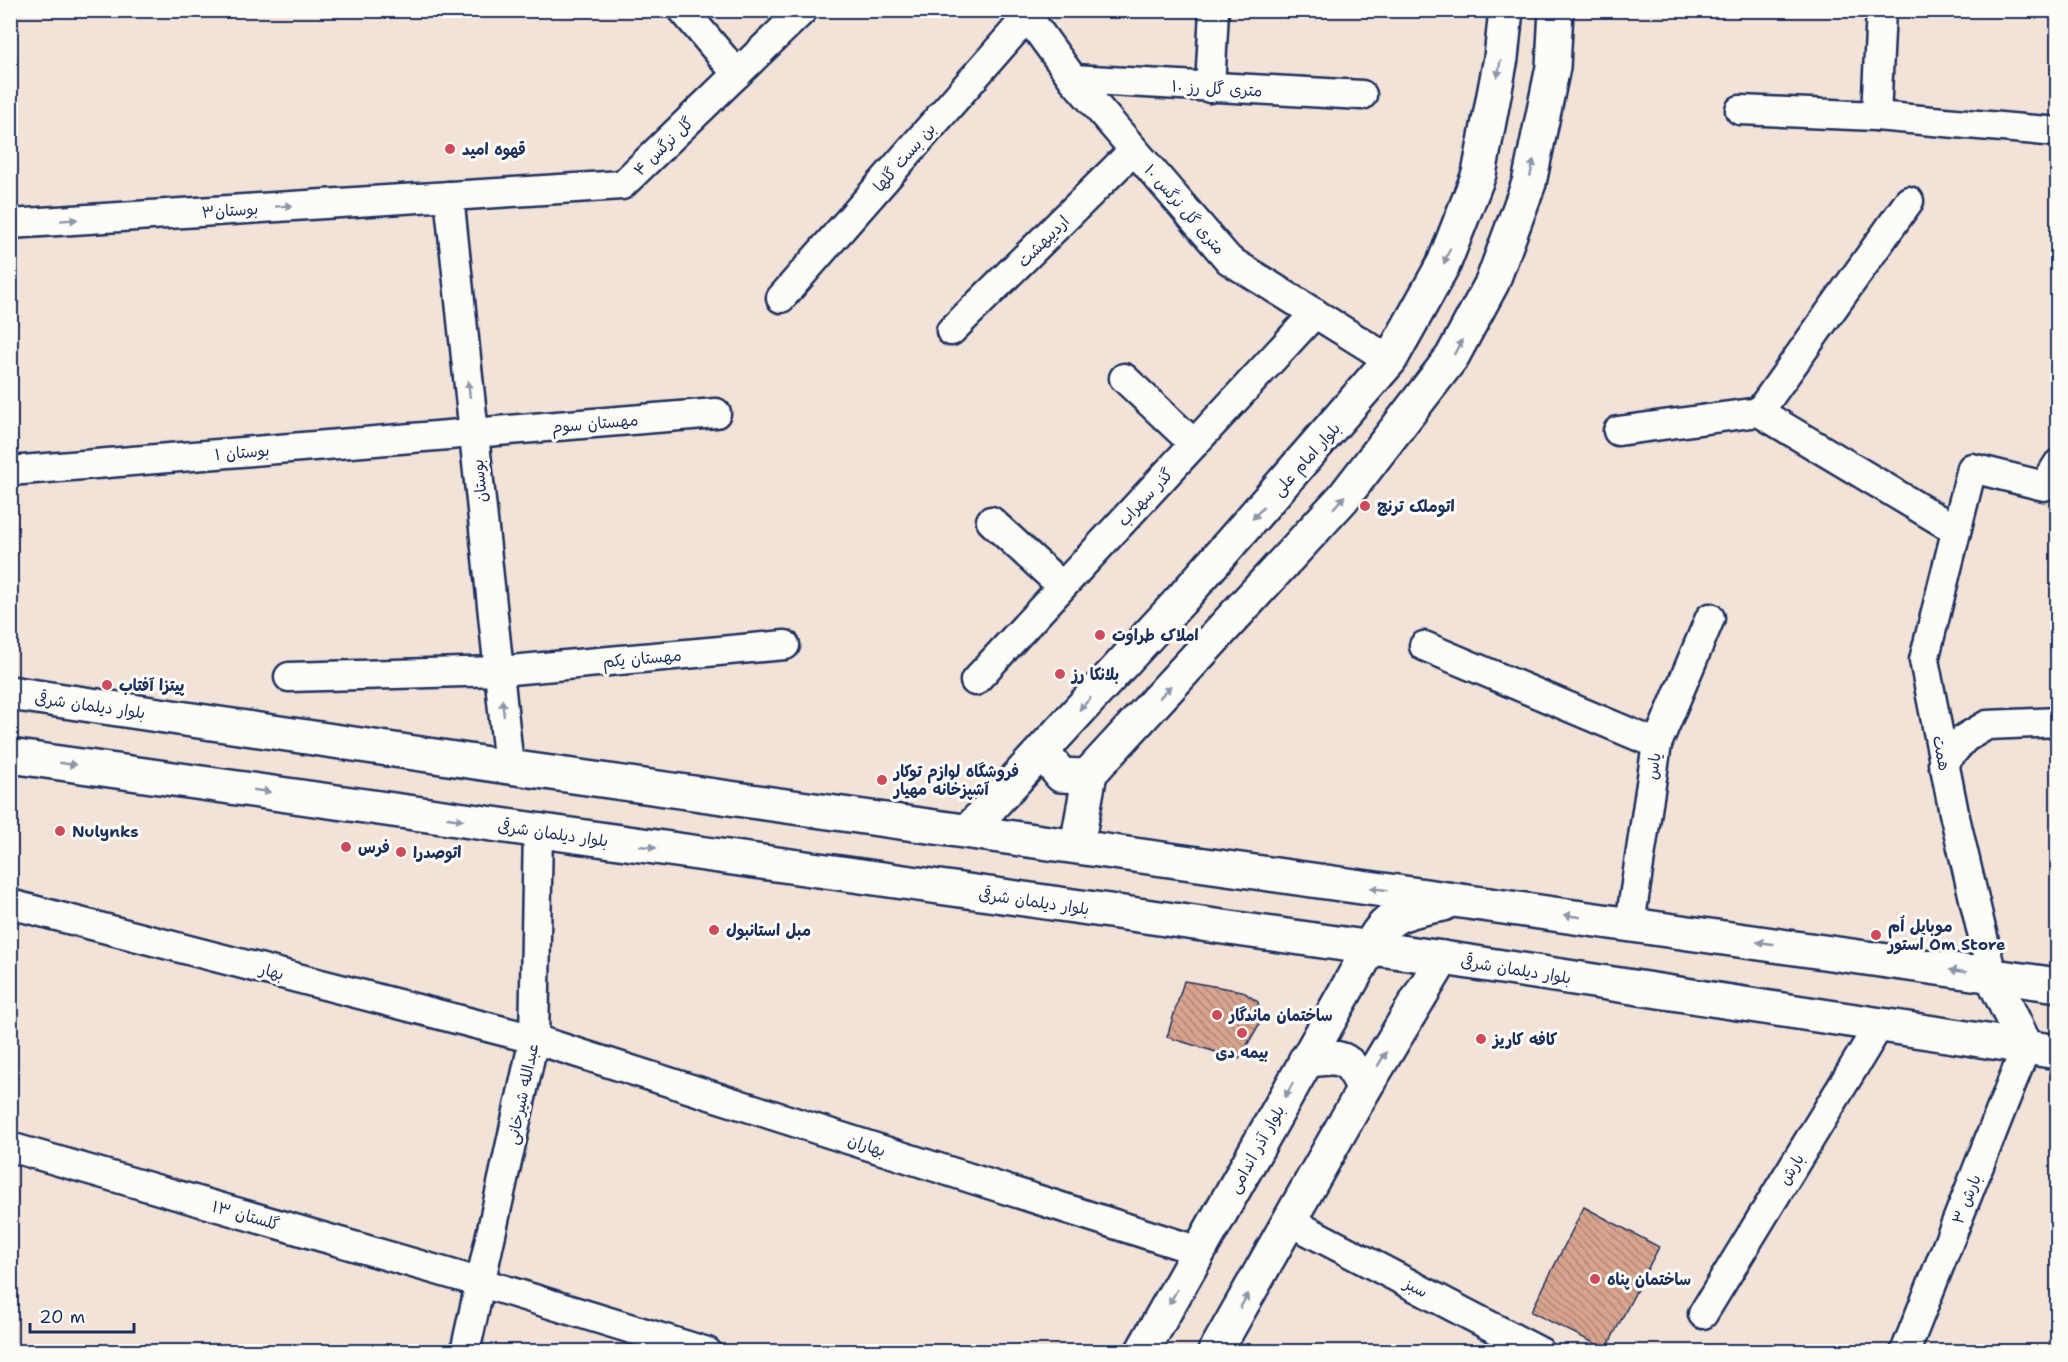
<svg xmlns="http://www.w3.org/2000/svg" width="2068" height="1362" font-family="'Shantell Sans','Playpen Sans Arabic',sans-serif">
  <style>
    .building { fill: url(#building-back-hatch); stroke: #1b2f5e; stroke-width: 1.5 }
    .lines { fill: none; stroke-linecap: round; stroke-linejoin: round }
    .minor-casing { stroke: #1b2f5e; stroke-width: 33 }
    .secondary-casing { stroke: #1b2f5e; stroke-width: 38 }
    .primary-casing { stroke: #1b2f5e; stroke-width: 38 }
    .minor { stroke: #fdfcf7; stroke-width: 28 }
    .secondary { stroke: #fdfcf7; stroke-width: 33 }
    .primary { stroke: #fdfcf7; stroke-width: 33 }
    .oneway { fill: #8c96aa }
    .poi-dot { fill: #d1495b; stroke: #fdfcf7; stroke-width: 2 }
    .labels { text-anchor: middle; stroke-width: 6; stroke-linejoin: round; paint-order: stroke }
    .street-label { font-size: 16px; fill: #1b2f5e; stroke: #fdfcf7 }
    .poi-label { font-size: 16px; font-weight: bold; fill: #1b2f5e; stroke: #fdfcf7; text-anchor: start }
  </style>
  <defs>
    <pattern id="building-back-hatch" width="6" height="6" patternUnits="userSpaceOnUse" patternTransform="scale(1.5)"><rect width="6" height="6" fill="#d9a48e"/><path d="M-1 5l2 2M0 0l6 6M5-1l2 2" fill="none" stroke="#af8677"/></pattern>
  </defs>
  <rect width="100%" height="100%" fill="#f2e2d8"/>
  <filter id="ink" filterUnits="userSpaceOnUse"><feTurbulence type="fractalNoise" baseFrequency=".0167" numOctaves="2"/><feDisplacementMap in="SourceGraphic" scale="12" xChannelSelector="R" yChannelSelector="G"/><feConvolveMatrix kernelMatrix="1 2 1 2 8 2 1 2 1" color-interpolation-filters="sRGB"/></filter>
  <g filter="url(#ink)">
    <g class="building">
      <polygon points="1184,981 1242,991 1258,1002 1261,1021 1239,1059 1167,1037"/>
      <polygon points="1584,1207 1659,1247 1606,1349 1531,1312"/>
    </g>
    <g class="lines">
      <defs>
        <g id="minor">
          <polyline points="683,10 737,74"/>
          <polyline points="1023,10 1073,79 1229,260 1390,360"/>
          <polyline points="1073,79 1362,95"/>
          <polyline points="1210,88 1214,10"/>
          <polyline points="1740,110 1876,116 2058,132"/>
          <polyline points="1876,116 1881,10"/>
          <polyline points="449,196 509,767"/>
          <polyline points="10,224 622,185 803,10"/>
          <polyline points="781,298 1027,17"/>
          <polyline points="951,331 1134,150"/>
          <polyline points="1124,378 1194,444"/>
          <polyline points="1759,412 1956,530"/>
          <polyline points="1618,431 1759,412 1909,201"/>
          <polyline points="10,471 716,413"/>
          <polyline points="991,521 1062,586"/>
          <polyline points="1424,646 1657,744"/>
          <polyline points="289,677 499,671 785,645"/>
          <polyline points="975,681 1315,313"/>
          <polyline points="1943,763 1965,738 1987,725 2058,722"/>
          <polyline points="10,904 534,1039 1199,1251"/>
          <polyline points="1630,924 1657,744 1710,618"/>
          <polyline points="1992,976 1954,813 1924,660 1972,468 2044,486 2058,464"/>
          <polyline points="10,1147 482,1283 707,1352"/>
          <polyline points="1291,1222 1540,1352"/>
          <polyline points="1703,1314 1880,1024"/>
          <polyline points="465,1352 534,1039 538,831"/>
          <polyline points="1905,1352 2026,1047"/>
        </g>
        <g id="secondary">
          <polyline points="1047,746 1048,759 1061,775 1082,776 1090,773"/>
          <polyline points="969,830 1180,601 1390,360 1444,263 1479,174 1501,58 1506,10"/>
          <polyline points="1077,846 1090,773 1343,498 1452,357 1492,283 1529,183 1553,67 1556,10"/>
          <path d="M1305 1061C1342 1055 1348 1055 1364 1089"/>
          <polyline points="1142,1352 1370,948"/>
          <polyline points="1215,1352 1364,1089 1443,958"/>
        </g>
        <g id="primary">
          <polyline points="10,693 509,767 2058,985"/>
          <polyline points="10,756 1443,958 2058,1052"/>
          <path d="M1370 948C1384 913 1409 911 1443 904"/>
          <polyline points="1992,976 2026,1047"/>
        </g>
      </defs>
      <use href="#minor" class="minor-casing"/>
      <use href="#secondary" class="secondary-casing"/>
      <use href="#primary" class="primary-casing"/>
      <use href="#minor" class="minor"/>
      <use href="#secondary" class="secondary"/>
      <use href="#primary" class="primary"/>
    </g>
    <defs><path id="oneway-solid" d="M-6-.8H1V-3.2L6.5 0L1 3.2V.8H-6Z" transform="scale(1.5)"/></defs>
    <g class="oneway">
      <use href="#oneway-solid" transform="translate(1499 69) rotate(100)"/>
      <use href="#oneway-solid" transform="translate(1532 168) rotate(-78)"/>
      <use href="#oneway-solid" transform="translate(284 206) rotate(-4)"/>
      <use href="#oneway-solid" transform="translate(69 220) rotate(-4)"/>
      <use href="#oneway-solid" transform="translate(1447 256) rotate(112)"/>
      <use href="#oneway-solid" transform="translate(1458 347) rotate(-62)"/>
      <use href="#oneway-solid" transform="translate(469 389) rotate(-96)"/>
      <use href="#oneway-solid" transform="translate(1339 502) rotate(-48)"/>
      <use href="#oneway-solid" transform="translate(1258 513) rotate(132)"/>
      <use href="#oneway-solid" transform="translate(1165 692) rotate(-47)"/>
      <use href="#oneway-solid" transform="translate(1085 704) rotate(133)"/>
      <use href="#oneway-solid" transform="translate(503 708) rotate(-96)"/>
      <use href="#oneway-solid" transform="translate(68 764) rotate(8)"/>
      <use href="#oneway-solid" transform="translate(262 791) rotate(8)"/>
      <use href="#oneway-solid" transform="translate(455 819) rotate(8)"/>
      <use href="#oneway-solid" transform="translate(648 847) rotate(8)"/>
      <use href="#oneway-solid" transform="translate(1379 889) rotate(-172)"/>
      <use href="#oneway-solid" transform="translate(1572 916) rotate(-172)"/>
      <use href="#oneway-solid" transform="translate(1765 943) rotate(-172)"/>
      <use href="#oneway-solid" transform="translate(1958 971) rotate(-172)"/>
      <use href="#oneway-solid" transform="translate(1382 1059) rotate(-59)"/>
      <use href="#oneway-solid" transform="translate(1289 1090) rotate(119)"/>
      <use href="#oneway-solid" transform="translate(1173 1297) rotate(119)"/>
      <use href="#oneway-solid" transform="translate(1244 1301) rotate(-60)"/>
    </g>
  </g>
  <g class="poi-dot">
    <circle cx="450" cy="149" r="6"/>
    <circle cx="1365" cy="506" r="6"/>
    <circle cx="1100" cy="635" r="6"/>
    <circle cx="1060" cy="674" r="6"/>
    <circle cx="107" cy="685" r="6"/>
    <circle cx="882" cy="780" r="6"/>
    <circle cx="60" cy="831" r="6"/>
    <circle cx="346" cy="847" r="6"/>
    <circle cx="401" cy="852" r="6"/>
    <circle cx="714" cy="930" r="6"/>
    <circle cx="1876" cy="935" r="6"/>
    <circle cx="1217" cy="1015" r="6"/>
    <circle cx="1242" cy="1033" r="6"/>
    <circle cx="1481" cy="1039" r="6"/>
    <circle cx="1595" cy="1279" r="6"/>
  </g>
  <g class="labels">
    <g class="street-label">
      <text transform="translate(1217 88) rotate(3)" y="6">۱۰ متری گل رز</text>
      <text transform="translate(663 146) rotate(-44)" y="6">گل نرگس ۴</text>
      <text transform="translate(904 157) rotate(-49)" y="6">بن بست گلها</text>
      <text transform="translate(1185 209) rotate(49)" y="6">۱۰ متری گل نرگس</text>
      <text transform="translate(230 210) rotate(-4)" y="6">بوستان۳</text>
      <text transform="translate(1043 241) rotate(-45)" y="6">اردیبهشت</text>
      <text transform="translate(595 423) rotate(-5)" y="6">مهستان سوم</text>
      <text transform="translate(242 452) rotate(-5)" y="6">بوستان ۱</text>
      <text transform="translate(1306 459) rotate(-48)" y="6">بلوار امام علی</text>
      <text transform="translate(479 481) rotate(-96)" y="6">بوستان</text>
      <text transform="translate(1145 497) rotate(-47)" y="6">گذر سهراب</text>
      <text transform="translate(642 658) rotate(-5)" y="6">مهستان یکم</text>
      <text transform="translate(90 705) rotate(8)" y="6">بلوار دیلمان شرقی</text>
      <text transform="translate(1942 753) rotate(79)" y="6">همت</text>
      <text transform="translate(1653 766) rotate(-82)" y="6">یاس</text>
      <text transform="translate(553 833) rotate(8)" y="6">بلوار دیلمان شرقی</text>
      <text transform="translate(1034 901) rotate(8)" y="6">بلوار دیلمان شرقی</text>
      <text transform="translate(1516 969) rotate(9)" y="6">بلوار دیلمان شرقی</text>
      <text transform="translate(272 971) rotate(14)" y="6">بهار</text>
      <text transform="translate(522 1094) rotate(-78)" y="6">عبدالله شیرخانی</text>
      <text transform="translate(867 1145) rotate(18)" y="6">بهاران</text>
      <text transform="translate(1256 1149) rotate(-61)" y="6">بلوار آذر اندامی</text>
      <text transform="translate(1791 1169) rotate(-59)" y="6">بارش</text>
      <text transform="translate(1966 1199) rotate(-68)" y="6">بارش ۳</text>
      <text transform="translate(246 1215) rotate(16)" y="6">گلستان ۱۳</text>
      <text transform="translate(1416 1287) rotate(27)" y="6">سبز</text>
    </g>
    <g class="poi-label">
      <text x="462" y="155">قهوه امید</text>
      <text x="1377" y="512">اتوملک ترنج</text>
      <text x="1112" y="641">املاک طراوت</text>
      <text x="1072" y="680">بلانکا رز</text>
      <text x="119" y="691">پیتزا آفتاب</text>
      <text x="894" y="777">فروشگاه لوازم توکار<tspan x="894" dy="18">آشپزخانه مهیار</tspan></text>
      <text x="72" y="837">Nulynks</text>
      <text x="358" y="853">فرس</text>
      <text x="413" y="858">اتوصدرا</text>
      <text x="1888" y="932">موبایل اُم<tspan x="1888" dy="18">استور Om Store</tspan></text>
      <text x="726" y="936">مبل استانبول</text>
      <text x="1229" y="1021">ساختمان ماندگار</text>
      <text x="1493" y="1045">کافه کاریز</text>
      <text x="1242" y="1058" text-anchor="middle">بیمه دی</text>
      <text x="1607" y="1285">ساختمان پناه</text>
    </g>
  </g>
  <rect width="2068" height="1362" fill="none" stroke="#fdfcf7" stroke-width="36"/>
  <rect x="18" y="18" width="2032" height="1326" fill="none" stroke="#1b2f5e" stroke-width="2" filter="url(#ink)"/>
  <path d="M30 1323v9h104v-9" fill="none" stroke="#1b2f5e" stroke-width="3"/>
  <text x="39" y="1323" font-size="18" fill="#1b2f5e" stroke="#fdfcf7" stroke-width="4.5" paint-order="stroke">20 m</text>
</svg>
